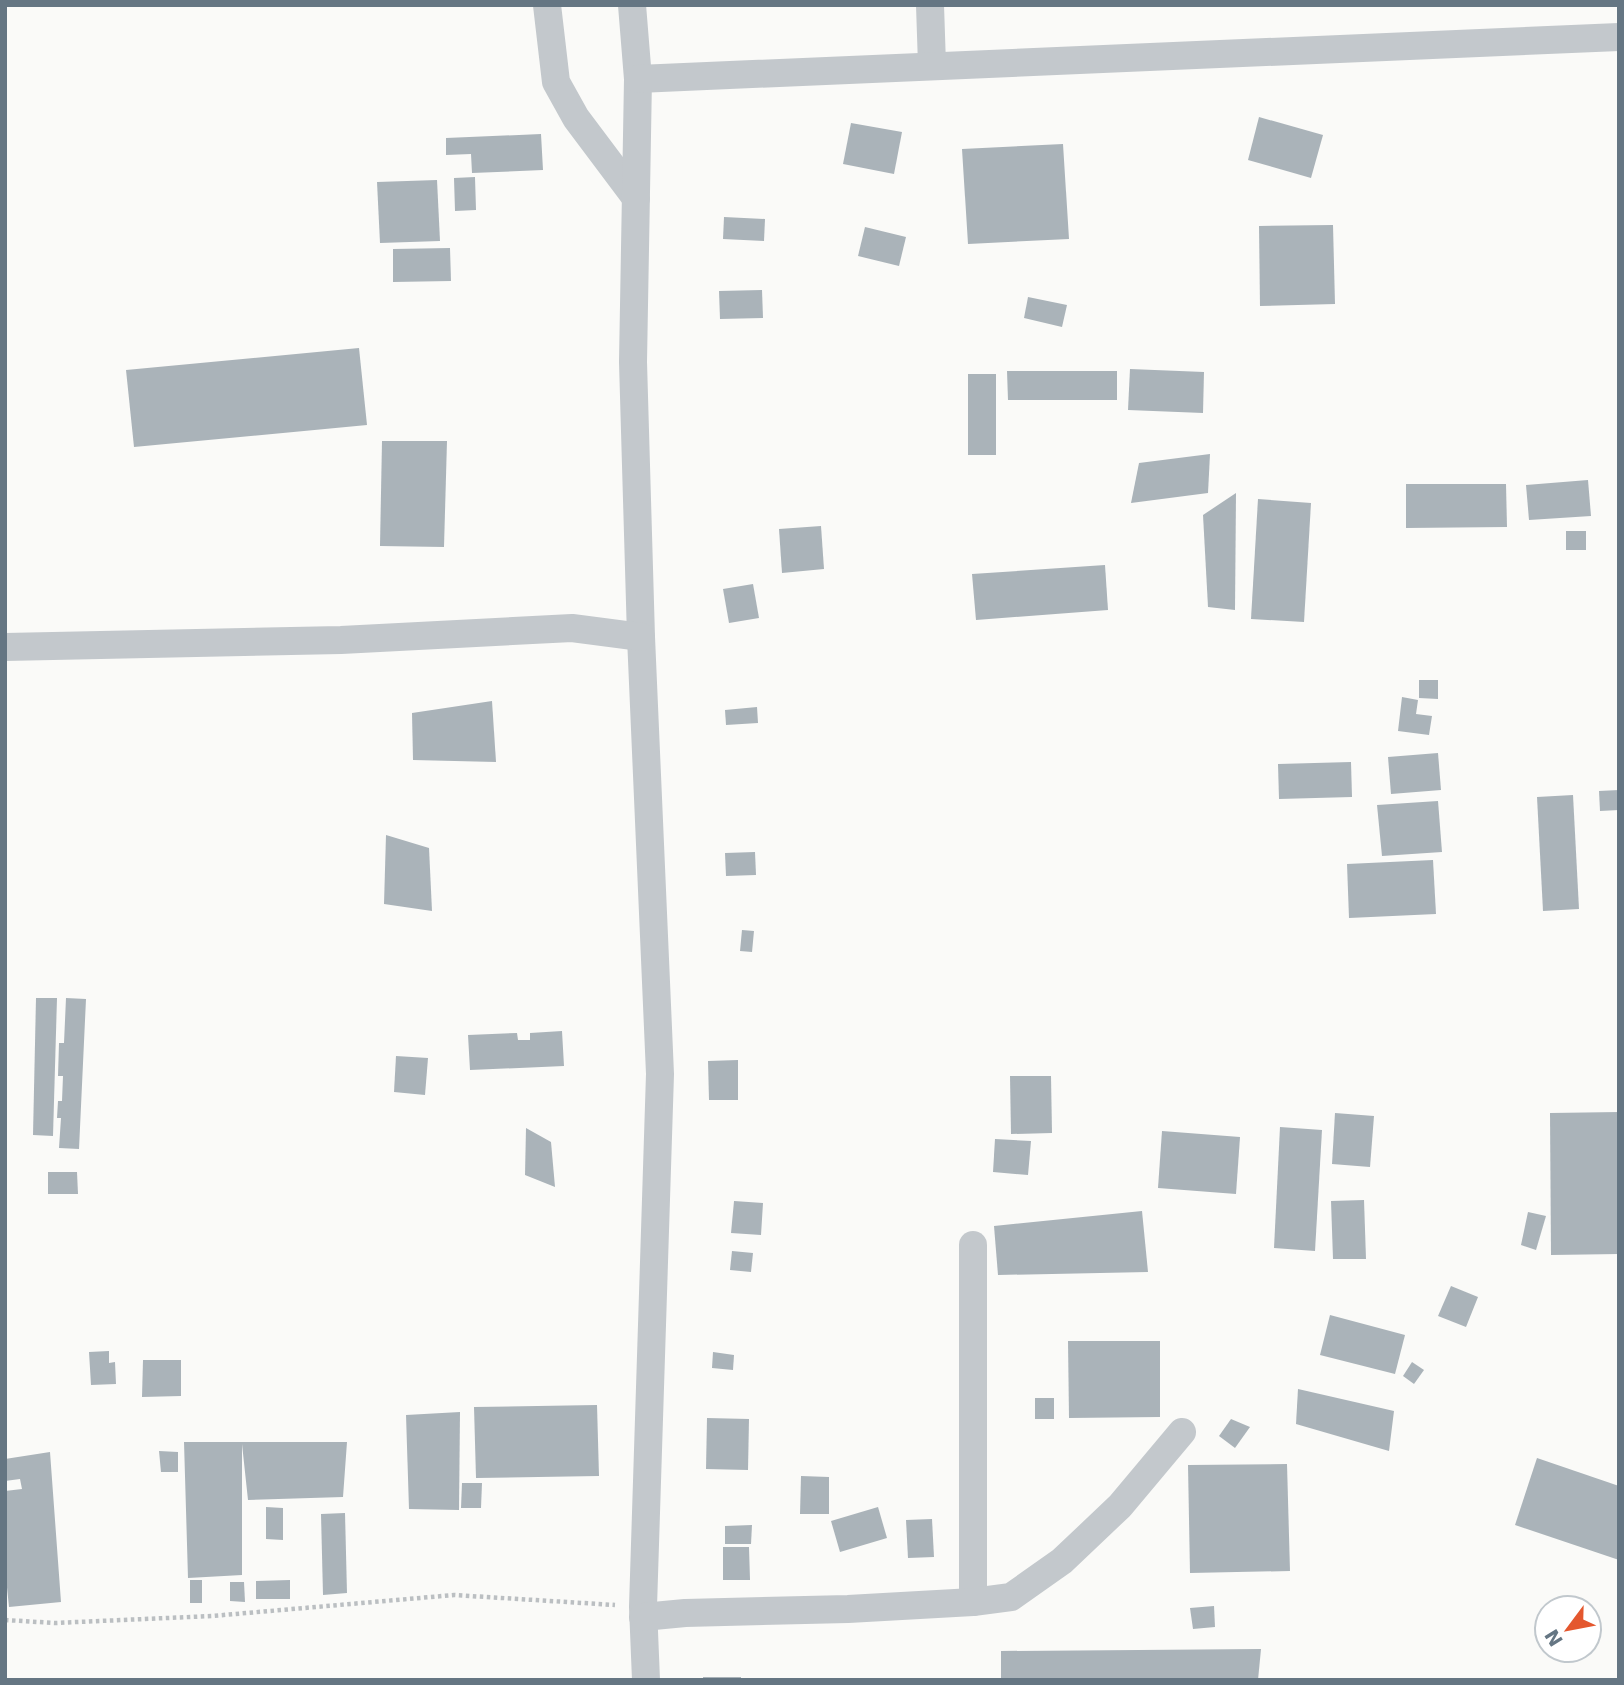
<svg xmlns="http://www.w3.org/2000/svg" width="1624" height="1685" font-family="'DejaVu Sans',sans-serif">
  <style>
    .building { fill: #aab3b9 }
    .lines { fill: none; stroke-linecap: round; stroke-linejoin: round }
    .path { stroke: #bbbfc2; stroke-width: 4.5; stroke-dasharray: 3.5 3.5; stroke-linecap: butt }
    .minor { stroke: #c3c8cc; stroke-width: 28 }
  </style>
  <rect width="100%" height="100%" fill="#fafaf8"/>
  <g class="building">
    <polygon points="1259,117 1323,135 1311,178 1248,160"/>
    <polygon points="851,123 902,132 894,174 843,164"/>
    <polygon points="541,134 543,170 472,173 471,154 446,155 446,138"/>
    <polygon points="1063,144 1069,239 968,244 962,149"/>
    <polygon points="475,177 476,210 455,211 454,178"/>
    <polygon points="437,180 440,241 380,243 377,182"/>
    <polygon points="724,217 765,219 764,241 723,239"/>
    <polygon points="1333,225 1335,304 1260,306 1259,226"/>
    <polygon points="865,227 906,237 899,266 858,256"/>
    <polygon points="450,248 451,281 393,282 393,249"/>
    <polygon points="762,290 763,318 720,319 719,291"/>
    <polygon points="1028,297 1067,305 1062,327 1024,318"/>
    <polygon points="359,348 367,425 134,447 126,370"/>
    <polygon points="1130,369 1204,372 1203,413 1128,410"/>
    <polygon points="1007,371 1117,371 1117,400 1008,400"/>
    <rect x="968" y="374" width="28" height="81"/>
    <polygon points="382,441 447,441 444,547 380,546"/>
    <polygon points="1210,454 1208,493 1131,503 1139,463"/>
    <polygon points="1588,480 1591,516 1529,520 1526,485"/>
    <polygon points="1406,484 1506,484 1507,527 1406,528"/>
    <polygon points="1236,493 1235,610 1208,607 1203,515"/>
    <polygon points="1258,499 1311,503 1304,622 1251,619"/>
    <polygon points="821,526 824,569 782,573 779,529"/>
    <rect x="1566" y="531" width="20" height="19"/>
    <polygon points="1105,565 1108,610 976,620 972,574"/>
    <polygon points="753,584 759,618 729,623 723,589"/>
    <polygon points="1419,680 1438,680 1438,699 1419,698"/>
    <polygon points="1402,697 1418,700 1416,714 1432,716 1429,735 1398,731"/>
    <polygon points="492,701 496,762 413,760 412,713"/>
    <polygon points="757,707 758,723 726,725 725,710"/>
    <polygon points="1438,753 1441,790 1391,794 1388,757"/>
    <polygon points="1351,762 1352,797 1279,799 1278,764"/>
    <polygon points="1619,790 1619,810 1600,811 1599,791"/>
    <polygon points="1573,795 1579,909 1543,911 1537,797"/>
    <polygon points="1438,801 1442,852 1382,856 1377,805"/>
    <polygon points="386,835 429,848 432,911 384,904"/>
    <polygon points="755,852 756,875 726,876 725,853"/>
    <polygon points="1433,860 1436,914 1349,918 1347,864"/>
    <polygon points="742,930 754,931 752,952 740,951"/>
    <polygon points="36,998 57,998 53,1136 33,1135"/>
    <polygon points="66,998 86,999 79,1149 59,1148 61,1118 57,1118 58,1101 62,1101 63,1076 58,1076 59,1043 64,1043"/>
    <polygon points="562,1031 564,1066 470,1070 468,1035 517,1033 518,1040 530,1040 530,1033"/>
    <polygon points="396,1056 428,1058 425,1095 394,1092"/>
    <polygon points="738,1060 738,1100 709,1100 708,1061"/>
    <polygon points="1010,1076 1051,1076 1052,1133 1011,1134"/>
    <polygon points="1619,1112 1619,1254 1551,1255 1550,1113"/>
    <polygon points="1335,1113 1374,1116 1370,1167 1332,1164"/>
    <polygon points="1280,1127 1322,1130 1315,1251 1274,1248"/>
    <polygon points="526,1128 551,1142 555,1187 525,1175"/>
    <polygon points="1162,1131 1240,1137 1236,1194 1158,1188"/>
    <polygon points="995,1139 1031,1141 1028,1175 993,1172"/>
    <polygon points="48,1172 77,1172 78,1194 48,1194"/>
    <polygon points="1364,1200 1366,1259 1333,1259 1331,1201"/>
    <polygon points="734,1201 763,1203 761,1235 731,1233"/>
    <polygon points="1142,1211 1148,1272 998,1275 994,1226"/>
    <polygon points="1528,1212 1546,1216 1536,1250 1521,1245"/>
    <polygon points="732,1251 753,1253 751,1272 730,1270"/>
    <polygon points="1451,1286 1478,1297 1466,1327 1438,1316"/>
    <polygon points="1330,1315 1405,1335 1395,1374 1320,1355"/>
    <polygon points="1068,1341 1160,1341 1160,1417 1069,1418"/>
    <polygon points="109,1351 109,1363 115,1362 116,1384 91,1385 89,1352"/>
    <polygon points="713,1352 734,1355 733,1370 712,1368"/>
    <polygon points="143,1360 181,1360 181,1396 142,1397"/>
    <polygon points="1412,1362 1424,1370 1414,1384 1403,1376"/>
    <polygon points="1298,1389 1394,1411 1389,1451 1296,1424"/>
    <rect x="1035" y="1398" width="19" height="21"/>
    <polygon points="597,1405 599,1476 476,1478 474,1407"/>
    <polygon points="460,1412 459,1510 409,1509 406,1415"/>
    <polygon points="707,1418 749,1419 748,1470 706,1469"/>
    <polygon points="1231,1419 1250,1427 1235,1448 1219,1436"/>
    <polygon points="184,1442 347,1442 343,1497 248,1500 242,1444 242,1575 188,1578"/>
    <polygon points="159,1451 178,1452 178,1472 161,1472"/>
    <polygon points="50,1452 61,1602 9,1607 5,1568 5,1491 22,1489 20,1479 5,1481 5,1459"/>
    <polygon points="1537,1458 1619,1486 1619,1560 1515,1525"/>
    <polygon points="1287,1464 1290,1571 1190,1573 1188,1465"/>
    <polygon points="801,1476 829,1477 829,1514 800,1514"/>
    <polygon points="462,1483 482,1483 481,1508 461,1508"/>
    <polygon points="266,1507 283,1508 283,1540 266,1539"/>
    <polygon points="878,1507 887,1538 840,1552 831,1521"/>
    <polygon points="345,1513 347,1593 323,1595 321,1514"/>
    <polygon points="932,1519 934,1557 908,1558 906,1520"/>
    <polygon points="752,1525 751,1544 725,1544 725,1526"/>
    <polygon points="723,1547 749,1547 750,1580 723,1580"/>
    <rect x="190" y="1580" width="12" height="23"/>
    <polygon points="290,1580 290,1599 256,1599 256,1581"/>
    <polygon points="230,1582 244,1582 245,1602 230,1601"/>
    <polygon points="1214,1606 1215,1627 1193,1629 1190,1608"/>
    <polygon points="1261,1649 1258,1680 1001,1680 1001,1651"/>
    <rect x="703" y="1677" width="38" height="3"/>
  </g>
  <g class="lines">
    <polyline class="path" points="5,1620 55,1623 212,1616 454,1595 615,1605"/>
    <g class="minor">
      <polyline points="547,5 556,82 576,118 636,198"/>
      <polyline points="632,5 638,79 633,362 641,637 660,1074 643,1607 646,1680"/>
      <polyline points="930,5 932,65"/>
      <polyline points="638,79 1619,37"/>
      <polyline points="5,647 341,640 572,628 641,637"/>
      <polyline points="973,1602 973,1245"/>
      <polyline points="643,1617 685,1613 848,1609 973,1602 1011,1597 1062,1561 1120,1506 1182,1432"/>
    </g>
  </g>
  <rect width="1624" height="1685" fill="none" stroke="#657683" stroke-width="14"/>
  <g transform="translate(1568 1629) rotate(238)"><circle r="33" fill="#ffffff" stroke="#c1c8cd" stroke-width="2"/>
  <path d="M0-5L12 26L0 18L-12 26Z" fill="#e4572e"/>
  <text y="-10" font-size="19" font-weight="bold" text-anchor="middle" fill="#657683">N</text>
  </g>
</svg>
